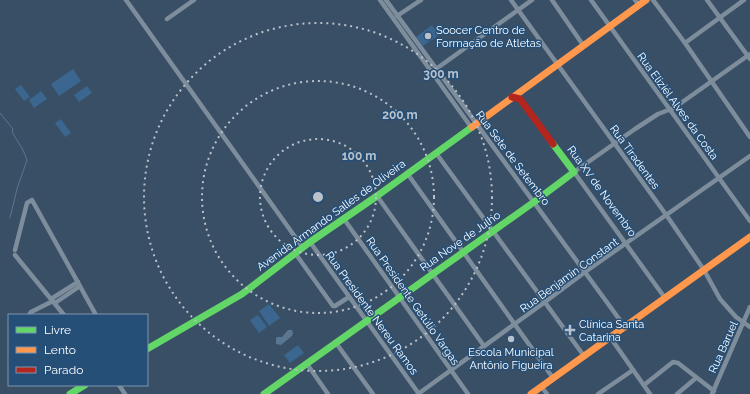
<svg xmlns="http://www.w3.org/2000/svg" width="750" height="394" font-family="Raleway,sans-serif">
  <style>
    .green { fill: #3a668f }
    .water { fill: #597693 }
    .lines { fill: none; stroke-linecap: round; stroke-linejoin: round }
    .stream { stroke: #597693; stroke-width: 1 }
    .street { stroke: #7d8d9c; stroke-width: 4.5 }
    .fast { stroke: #63d668; stroke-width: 7 }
    .slow { stroke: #ff974d; stroke-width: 7 }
    .jam { stroke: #b3261e; stroke-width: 7 }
    .ring { fill: none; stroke: #bac1c9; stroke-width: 2; stroke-dasharray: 2 4 }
    .poi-dot { fill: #bac1c9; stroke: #264f78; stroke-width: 1.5 }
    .labels { text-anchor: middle; stroke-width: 3; stroke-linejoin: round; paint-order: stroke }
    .poi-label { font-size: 11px; fill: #fff; stroke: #264f78; text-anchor: start }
    .street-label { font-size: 11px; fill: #fff; stroke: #264f78 }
    .centre { fill: #bac1c9; stroke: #264f78; stroke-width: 2 }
    .ring-label { font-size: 12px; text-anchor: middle; font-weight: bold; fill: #bac1c9; stroke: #264f78; stroke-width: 3; stroke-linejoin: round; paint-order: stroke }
  </style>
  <rect width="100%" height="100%" fill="#394f65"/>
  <g class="green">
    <polygon points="432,25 439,35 423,46 416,37"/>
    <polygon points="73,69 81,81 59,96 51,84"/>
    <polygon points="21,85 30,97 24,101 15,89"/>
    <polygon points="87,86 92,93 79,102 74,95"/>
    <polygon points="41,91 47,99 34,108 29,100"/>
    <polygon points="61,119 71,133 65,137 55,123"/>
    <polygon points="269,304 280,318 269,326 259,311"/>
    <polygon points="258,315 267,327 259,333 250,320"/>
    <polygon points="298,345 304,353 290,363 284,355"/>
  </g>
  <polygon class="water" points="288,330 292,330 293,333 292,336 281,345 276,344 276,338 278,337 282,337"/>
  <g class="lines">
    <polyline class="stream" points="0,113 13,129 12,132 23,150 27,160 17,189 10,218"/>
    <g class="street">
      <polyline points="126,0 303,248"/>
      <polyline points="380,0 471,127"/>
      <polyline points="386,0 625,327"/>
      <polyline points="511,0 667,216 704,270 720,299 736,317 750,327"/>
      <polyline points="552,0 583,45"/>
      <polyline points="591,0 750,221"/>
      <polyline points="635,0 639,5"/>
      <polyline points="653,0 685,43 750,137"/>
      <polyline points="707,0 750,59"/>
      <polyline points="397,16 421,0"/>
      <polyline points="167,19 194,0"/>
      <polyline points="685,43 744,0"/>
      <polyline points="436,69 532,0"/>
      <polyline points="436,153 584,356"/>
      <polyline points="407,173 553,378"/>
      <polyline points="377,196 484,346"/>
      <polyline points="344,219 468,394"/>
      <polyline points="310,242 419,394"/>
      <polyline points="15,250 27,203 32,200 96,315"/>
      <polyline points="295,253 333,306 335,306 349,297"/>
      <polyline points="15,255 64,315"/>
      <polyline points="665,298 574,172 635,129 658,114 674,108 750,54"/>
      <polyline points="51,299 78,282"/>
      <polyline points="55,303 80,286"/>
      <polyline points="29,315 31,312 53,301"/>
      <polyline points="610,337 650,394"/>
      <polyline points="336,343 373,394"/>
      <polyline points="307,364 328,394"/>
      <polyline points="119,385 125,394"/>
      <polyline points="644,385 673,362 678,363 714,391"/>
      <polyline points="541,386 547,394"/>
      <polyline points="418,394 545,302 585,272 750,156"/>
      <polyline points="598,394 633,370"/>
      <polyline points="677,394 696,378"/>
      <polyline points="712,394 750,307"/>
    </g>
    <g class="fast">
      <polyline points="147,349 242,294 310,242 377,196 472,127"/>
      <polyline points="70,394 85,385"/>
      <polyline points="264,394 534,202 574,172 553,144"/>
    </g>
    <g class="slow">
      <polyline points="472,127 646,0"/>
      <polyline points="531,394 750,237"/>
    </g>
    <polyline class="jam" points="512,97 520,99 553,144"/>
  </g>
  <g class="ring">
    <circle cx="318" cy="197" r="58"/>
    <circle cx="318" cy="197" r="116"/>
    <circle cx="318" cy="197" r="174"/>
  </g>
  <g class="poi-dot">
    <circle cx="428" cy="36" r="4"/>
    <path d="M568 324h4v4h4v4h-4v4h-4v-4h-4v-4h4z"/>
    <circle cx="511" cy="339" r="4"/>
  </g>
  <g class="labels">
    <g class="poi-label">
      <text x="436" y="34">Soocer Centro de<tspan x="436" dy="13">Formação de Atletas</tspan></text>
      <text x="579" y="328">Clínica Santa<tspan x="579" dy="13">Catarina</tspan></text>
      <text x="511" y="356" text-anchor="middle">Escola Municipal<tspan x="511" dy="13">Antônio Figueira</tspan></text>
    </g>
    <g class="street-label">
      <text transform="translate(678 106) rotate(54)" y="4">Rua Eliziél Alves da Costa</text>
      <text transform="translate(635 157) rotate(54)" y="4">Rua Tiradentes</text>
      <text transform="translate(513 158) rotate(53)" y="4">Rua Sete de Setembro</text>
      <text transform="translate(602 191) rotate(54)" y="4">Rua XV de Novembro</text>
      <text transform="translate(331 215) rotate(-36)" y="4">Avenida Armando Salles de Oliveira</text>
      <text transform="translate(460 241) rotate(-35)" y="4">Rua Nove de Julho</text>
      <text transform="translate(569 275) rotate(-36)" y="4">Rua Benjamin Constant</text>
      <text transform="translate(413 301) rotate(55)" y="4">Rua Presidente Getúlio Vargas</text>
      <text transform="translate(372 313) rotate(54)" y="4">Rua Presidente Nereu Ramos</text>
      <text transform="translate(723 347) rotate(-66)" y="4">Rua Baruel</text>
    </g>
  </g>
  <circle cx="318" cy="197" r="6" class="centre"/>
  <g class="ring-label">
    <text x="441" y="78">300 m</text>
    <text x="400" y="119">200 m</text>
    <text x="359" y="160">100 m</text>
  </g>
  <rect x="8" y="314" width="140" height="72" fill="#264f78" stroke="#7d95ae"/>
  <rect x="16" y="327" width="20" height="6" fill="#63d668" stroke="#7d95ae"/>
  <text x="44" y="334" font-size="12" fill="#ffffff">Livre</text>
  <rect x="16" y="347" width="20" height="6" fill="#ff974d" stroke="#7d95ae"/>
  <text x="44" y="354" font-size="12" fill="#ffffff">Lento</text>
  <rect x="16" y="367" width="20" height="6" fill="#b3261e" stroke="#7d95ae"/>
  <text x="44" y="374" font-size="12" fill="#ffffff">Parado</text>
</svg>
